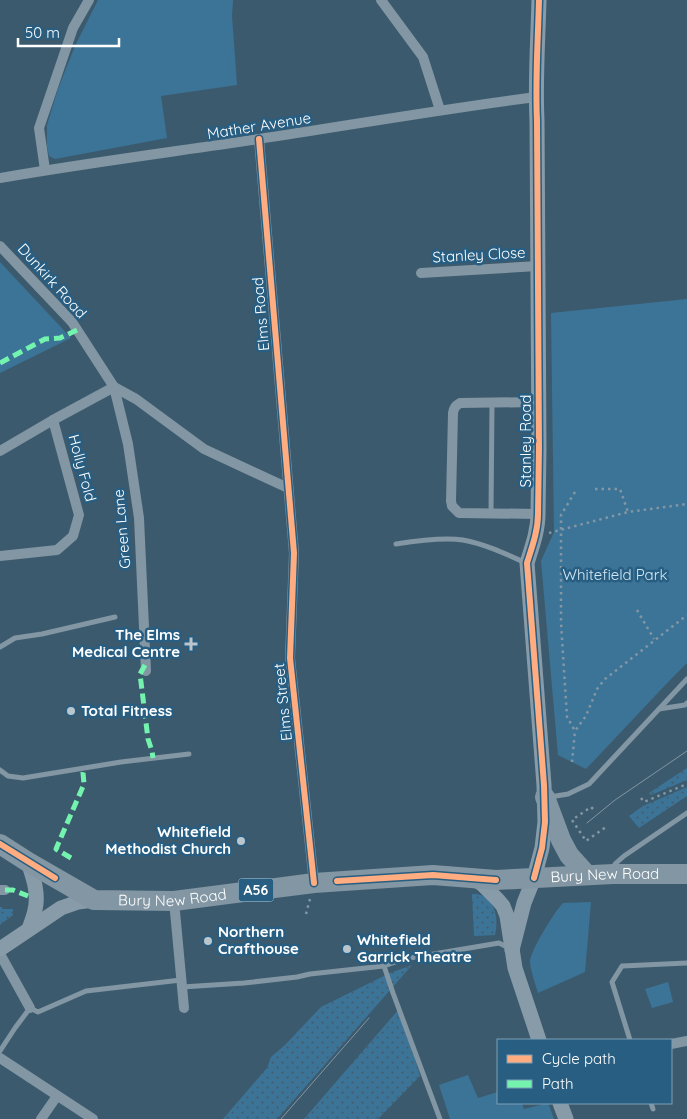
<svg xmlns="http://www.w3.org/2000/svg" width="687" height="1119" font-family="Quicksand,sans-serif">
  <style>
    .grass { fill: url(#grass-dots) }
    .green { fill: #3c7498 }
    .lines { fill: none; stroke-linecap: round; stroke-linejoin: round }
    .path { stroke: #8296a3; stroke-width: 2.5; stroke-dasharray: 2.5 4; stroke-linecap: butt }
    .lane { stroke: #8296a3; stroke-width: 5 }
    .street { stroke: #8296a3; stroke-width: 10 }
    .secondary { stroke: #889ba8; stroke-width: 15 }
    .highway { stroke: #8296a3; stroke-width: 20 }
    .tram { stroke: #8296a3; stroke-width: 1 }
    .quiet { stroke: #73f3ae; stroke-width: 5; stroke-dasharray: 10 5; stroke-linecap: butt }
    .cycleway-casing { stroke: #275e82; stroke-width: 9 }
    .cycleway { stroke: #ffac80; stroke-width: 6 }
    .poi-dot { fill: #bbc5cc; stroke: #275e82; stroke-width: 2 }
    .labels { text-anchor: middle; stroke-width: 5; stroke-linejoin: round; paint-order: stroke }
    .shield { fill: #275e82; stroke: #becfda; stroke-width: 1 }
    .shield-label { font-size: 14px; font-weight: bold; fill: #fff }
    .street-label { font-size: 15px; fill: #fff; stroke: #275e82 }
    .park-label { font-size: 15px; fill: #d3e8f5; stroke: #275e82 }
    .poi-label { font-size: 15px; font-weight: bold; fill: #fff; stroke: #275e82; text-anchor: start }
  </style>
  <defs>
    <pattern id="grass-dots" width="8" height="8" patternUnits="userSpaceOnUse" patternTransform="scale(1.25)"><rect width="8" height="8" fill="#3c7498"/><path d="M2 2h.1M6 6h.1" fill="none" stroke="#465c6a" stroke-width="1.8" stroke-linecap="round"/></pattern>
  </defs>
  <rect width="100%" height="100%" fill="#3c5a6d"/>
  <g class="grass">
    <polygon points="687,768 687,780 651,795 649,793"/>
    <polygon points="687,787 687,796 639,828 629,816 643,806"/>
    <path d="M472 894C495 893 499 918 495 935L474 936Z"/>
    <polygon points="0,907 2,907 2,909 13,909 13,915 0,925"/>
    <polygon points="412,965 277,1119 223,1119 267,1068 271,1057 285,1045 321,1007 390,973"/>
    <polygon points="400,1008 420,1076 378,1119 304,1119"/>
  </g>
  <g class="green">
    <polygon points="98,0 233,0 232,16 237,85 161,96 167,138 55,159 49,156 47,147 47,125 58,89 75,46"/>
    <polygon points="0,262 71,338 0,373"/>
    <polygon points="687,299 687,663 670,680 586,769 558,755 541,561 554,532 551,313"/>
    <path d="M591 902 585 972 538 993C535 983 531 972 530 962 530 951 555 911 563 903Z"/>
    <polygon points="668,982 673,1002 652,1008 645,989"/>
    <polygon points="468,1075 478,1098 498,1092 498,1103 522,1103 524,1109 548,1103 554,1119 450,1119 439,1085"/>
  </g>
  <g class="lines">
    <g class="path">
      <polyline points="595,489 620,489 628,512"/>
      <polyline points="575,492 561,515 561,623 567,717 575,731 586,716 597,689 605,679 687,615"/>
      <polyline points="549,533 628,512 687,504"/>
      <polyline points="637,610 654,639"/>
      <polyline points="572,762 575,731"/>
      <polyline points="641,798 644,802 687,784"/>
      <polyline points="593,809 591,807 572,820 586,841 606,827 605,825"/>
      <polyline points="306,914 310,899"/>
    </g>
    <g class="lane">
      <polyline points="491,513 492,403"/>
      <path d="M396 544C415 541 443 537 463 540 485 544 506 554 526 563"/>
      <polyline points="0,647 15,638 42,634 115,617"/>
      <polyline points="659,709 685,705 687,703"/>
      <polyline points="0,770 8,776 23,778 121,762 189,754"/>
      <polyline points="550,797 568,794 589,784 687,679"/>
      <polyline points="614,871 615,864 624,856 687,813"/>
      <polyline points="384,966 393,993 440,1119"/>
      <polyline points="182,987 244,983 297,977 310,974 384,966 404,959 499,943 509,948"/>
      <polyline points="630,1040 612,982 622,966 687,963"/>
      <polyline points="0,1051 15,1028 30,1008 38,1012 86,991 181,980"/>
      <polyline points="651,1103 653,1109"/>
    </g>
    <g class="street">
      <polyline points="381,0 423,57 440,110"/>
      <polyline points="259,139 294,553 290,658 314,883"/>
      <polyline points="45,170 39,128 73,28 89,0"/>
      <path d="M0 178C86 163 172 152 259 139 351 125 443 109 536 97"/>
      <polyline points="0,246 72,322 114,387 128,444 139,518 146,671"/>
      <polyline points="421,273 538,266"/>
      <polyline points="114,387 136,399 204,449 288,488"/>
      <path d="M538 402 460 403C455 406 454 408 453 413L451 501 452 506 459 513 538 514"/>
      <polyline points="0,451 53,420 114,387"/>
      <polyline points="0,556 57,550 73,536 79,515 53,420"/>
      <polyline points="0,890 5,890"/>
      <polyline points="174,901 184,1008"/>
      <polyline points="0,954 30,1008"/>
      <polyline points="671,1044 687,1041"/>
      <polyline points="0,1058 93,1119"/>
      <polyline points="41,1119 57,1096"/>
    </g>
    <g class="secondary">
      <path d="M28 862C33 877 39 893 35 910 34 916 31 923 29 929"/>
      <polyline points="473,878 482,884 498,900 503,906 507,916 515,968 539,1040"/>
      <polyline points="0,949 61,908 78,902 94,900"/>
      <path d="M512 950 524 903 534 878 542 848 545 822 544 785 527 563C532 547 538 531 538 514L539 448 537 120C535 81 538 40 539 0"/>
      <polyline points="560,1103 566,1119"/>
    </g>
    <g class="highway">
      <polyline points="545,797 561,840 569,855 587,875"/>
      <path id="s1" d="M0 844 28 862 94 900 174 901 314 883 433 875 496 880 613 874H687"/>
    </g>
    <g class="tram">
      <polyline points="587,823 615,800 687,751"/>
      <polyline points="281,1119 369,1018"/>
    </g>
    <g class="quiet">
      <polyline points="0,363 45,339 60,338 77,330"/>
      <polyline points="145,665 140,674 148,739 152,751 153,758"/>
      <polyline points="71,858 56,849 84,784 83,773 84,768"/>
      <polyline points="5,890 13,890 28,896"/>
    </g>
    <defs>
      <g id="cycleway">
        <polyline points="259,139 294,553 290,658 314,883"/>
        <polyline points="0,844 55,878"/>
        <path d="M534 878 542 848 545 822 544 785 527 563C532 547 538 531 538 514L539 448 537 120C535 81 538 40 539 0"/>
        <polyline points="337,881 433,875 496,880"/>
      </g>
    </defs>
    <use href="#cycleway" class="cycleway-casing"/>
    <use href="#cycleway" class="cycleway"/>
  </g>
  <g class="poi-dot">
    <path d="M188.5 636.5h5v5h5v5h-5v5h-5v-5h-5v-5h5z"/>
    <circle cx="71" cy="711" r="5"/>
    <circle cx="241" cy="841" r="5"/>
    <circle cx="208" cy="941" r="5"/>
    <circle cx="347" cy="949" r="5"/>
  </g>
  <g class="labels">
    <rect class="shield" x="238.5" y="878.5" width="35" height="23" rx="4"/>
    <g class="shield-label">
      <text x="256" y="895">A56</text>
    </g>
    <g class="street-label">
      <text transform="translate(259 126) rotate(-9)" y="5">Mather Avenue</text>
      <text transform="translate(479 255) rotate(-3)" y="5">Stanley Close</text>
      <text transform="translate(52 281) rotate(48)" y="5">Dunkirk Road</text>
      <text transform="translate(261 314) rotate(-95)" y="5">Elms Road</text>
      <text transform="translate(526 441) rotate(-90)" y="5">Stanley Road</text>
      <text transform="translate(82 468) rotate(75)" y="5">Holly Fold</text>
      <text transform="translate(122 529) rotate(-95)" y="5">Green Lane</text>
      <text transform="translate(283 702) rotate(-96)" y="5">Elms Street</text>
      <text dy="5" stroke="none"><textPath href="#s1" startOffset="622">Bury New Road</textPath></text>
      <text dy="5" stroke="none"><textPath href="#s1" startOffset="188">Bury New Road</textPath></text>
    </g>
    <g class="park-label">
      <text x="615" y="580">Whitefield Park</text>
    </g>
    <g class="poi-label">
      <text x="180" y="640" text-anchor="end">The Elms<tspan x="180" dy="17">Medical Centre</tspan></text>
      <text x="81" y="716">Total Fitness</text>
      <text x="231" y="837" text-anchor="end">Whitefield<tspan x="231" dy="17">Methodist Church</tspan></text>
      <text x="218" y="937">Northern<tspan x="218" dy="17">Crafthouse</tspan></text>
      <text x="357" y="945">Whitefield<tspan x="357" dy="17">Garrick Theatre</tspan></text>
    </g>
  </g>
  <rect x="497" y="1039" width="175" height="65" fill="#275e82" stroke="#7d9eb4"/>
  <rect x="507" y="1055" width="25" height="8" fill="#ffac80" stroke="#7d9eb4"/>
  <text x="542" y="1064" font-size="15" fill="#ffffff">Cycle path</text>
  <rect x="507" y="1080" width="25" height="8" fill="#73f3ae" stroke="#7d9eb4"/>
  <text x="542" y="1089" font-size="15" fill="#ffffff">Path</text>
  <path d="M18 38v8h101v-8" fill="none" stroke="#ffffff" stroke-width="2.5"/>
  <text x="25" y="38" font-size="15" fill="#ffffff" stroke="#275e82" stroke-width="4" paint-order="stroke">50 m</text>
</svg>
